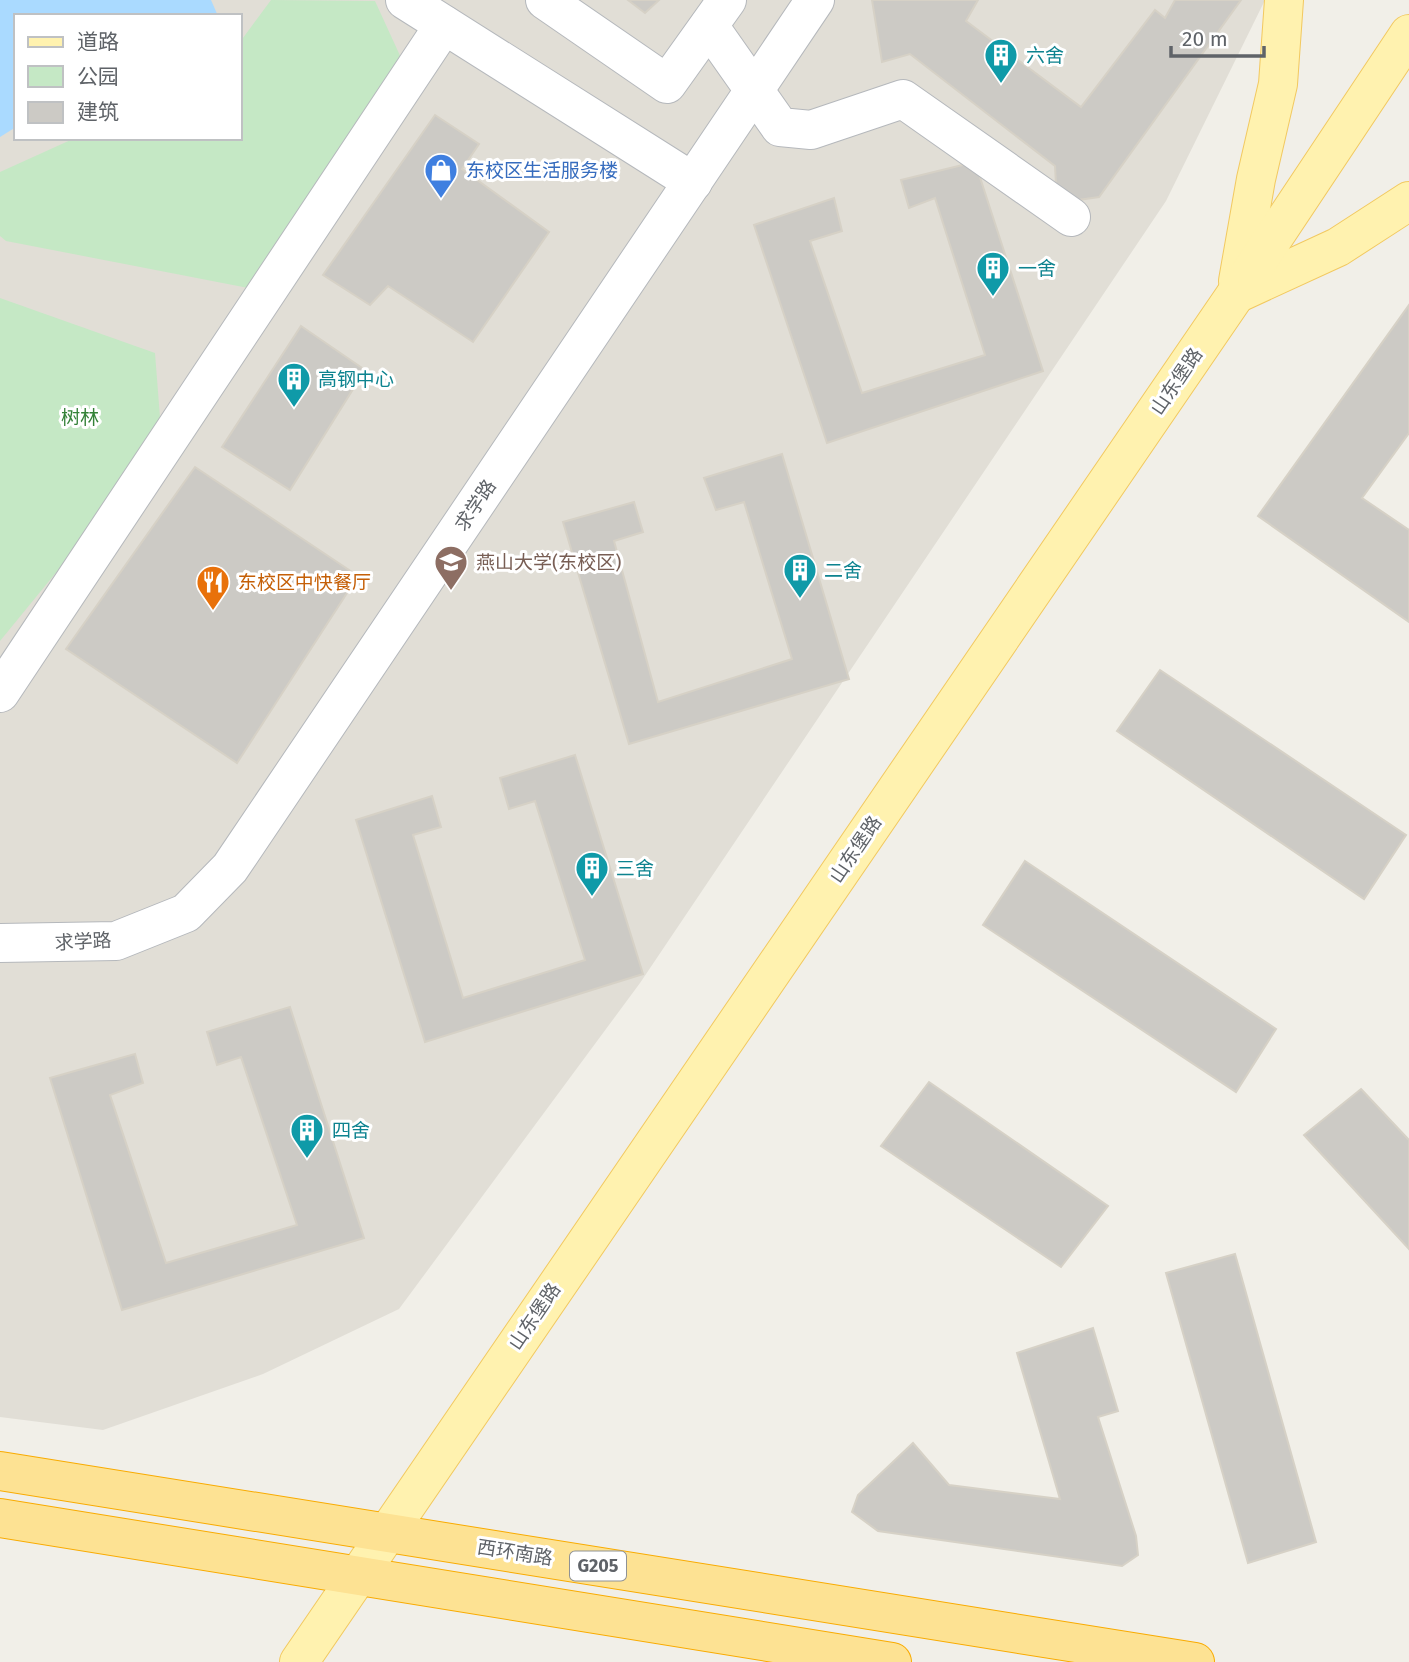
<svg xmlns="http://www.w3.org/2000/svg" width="1409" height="1662" font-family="'Fira Sans','Noto Sans SC',sans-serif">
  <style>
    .education { fill: #e1ded6; fill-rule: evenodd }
    .green { fill: #c5e8c5 }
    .water { fill: #aadaff }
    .building { fill: #cccac5; stroke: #d6d1c6; stroke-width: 2 }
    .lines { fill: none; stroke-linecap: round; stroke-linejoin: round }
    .minor-casing { stroke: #b5b8bc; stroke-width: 40 }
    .major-casing { stroke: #f2c960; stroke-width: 40 }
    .highway-casing { stroke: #f9ab00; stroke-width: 40 }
    .minor { stroke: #fff; stroke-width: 38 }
    .major { stroke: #fff2af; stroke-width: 38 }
    .highway { stroke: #fde293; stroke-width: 38 }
    .labels { text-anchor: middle; stroke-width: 6; stroke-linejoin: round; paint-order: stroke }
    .shield { fill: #fff; stroke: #8f9295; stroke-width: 2 }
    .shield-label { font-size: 18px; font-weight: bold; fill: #5f6368 }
    .culture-label { font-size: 19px; fill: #0d838f; stroke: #fff; text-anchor: start }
    .shop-label { font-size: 19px; fill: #366cbe; stroke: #fff; text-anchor: start }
    .street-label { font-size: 19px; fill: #5f6368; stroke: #fff }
    .park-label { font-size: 19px; fill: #348238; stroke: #fff }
    .education-label { font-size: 19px; fill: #785e54; stroke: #fff; text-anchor: start }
    .food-label { font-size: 19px; fill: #c56008; stroke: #fff; text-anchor: start }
  </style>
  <rect width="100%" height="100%" fill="#f1efe8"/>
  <path class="education" d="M0 0H1265L1166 201 640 983 399 1309 263 1374 103 1430 0 1417ZM16 16H240V138H16Z"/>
  <g class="green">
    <polygon points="271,0 375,1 413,84 259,290 6,241 0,236 0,172 75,138 240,138 240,42"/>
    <polygon points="0,298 155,353 162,443 0,641"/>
  </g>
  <polygon class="water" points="0,0 211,0 218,16 16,16 16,127 0,137"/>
  <g class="building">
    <polygon points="628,0 659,0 645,13"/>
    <polygon points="872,0 978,0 966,21 1081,107 1155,10 1165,18 1175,0 1241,0 1099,197 1057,203 1055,166 910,54 882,62"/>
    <polygon points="435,115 479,144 462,169 549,232 473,342 388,286 370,305 323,275"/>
    <polygon points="975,162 1043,371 827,443 754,225 834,198 842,231 810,241 862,393 985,355 935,198 909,208 901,180"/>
    <polygon points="1409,305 1409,433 1362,498 1409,530 1409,622 1258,516"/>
    <polygon points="301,326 365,370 290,490 222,447"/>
    <polygon points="782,454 849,679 629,744 563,522 634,502 643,532 614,541 658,702 792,659 744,502 716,510 704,478"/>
    <polygon points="195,467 358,576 237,763 66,649"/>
    <polygon points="1160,670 1406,835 1364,899 1117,731"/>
    <polygon points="575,755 643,974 425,1042 356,820 432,796 441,827 413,835 463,998 585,960 535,801 509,809 500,778"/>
    <polygon points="1025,861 1276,1029 1236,1092 983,925"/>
    <polygon points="290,1007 364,1238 122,1310 50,1078 135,1054 143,1083 110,1095 166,1263 297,1225 241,1057 217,1065 207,1032"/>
    <polygon points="929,1082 1108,1206 1061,1267 881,1146"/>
    <polygon points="1361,1089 1409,1140 1409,1249 1304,1135"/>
    <polygon points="1235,1254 1316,1542 1248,1563 1166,1273"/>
    <polygon points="1093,1328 1118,1411 1098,1417 1136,1536 1138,1555 1122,1566 878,1531 852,1512 858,1495 913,1443 949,1485 1060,1499 1017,1353"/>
  </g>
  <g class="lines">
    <defs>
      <g id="minor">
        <polyline points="405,0 693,182"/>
        <polyline points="545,0 667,84 727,0"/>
        <polyline points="709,26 780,127 811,130 903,99 1071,217"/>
        <polyline points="0,693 444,25"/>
        <polyline points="0,943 116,941 186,913 230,868 815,0"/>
      </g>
      <g id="major">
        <polyline points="1238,281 1256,179 1278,84 1284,0"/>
        <polyline points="1236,294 1338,247 1409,201"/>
        <polyline points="299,1662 1236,294 1409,34"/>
      </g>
      <g id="highway">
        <polyline points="0,1471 1195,1662"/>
        <polyline points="0,1518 892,1662"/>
      </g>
    </defs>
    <use href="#minor" class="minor-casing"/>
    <use href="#major" class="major-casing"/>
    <use href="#highway" class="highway-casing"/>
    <use href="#minor" class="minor"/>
    <use href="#major" class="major"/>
    <use href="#highway" class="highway"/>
  </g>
  <defs>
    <symbol id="building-pin" viewBox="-11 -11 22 30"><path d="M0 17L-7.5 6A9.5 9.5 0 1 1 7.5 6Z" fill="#0f9aa8" stroke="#fff"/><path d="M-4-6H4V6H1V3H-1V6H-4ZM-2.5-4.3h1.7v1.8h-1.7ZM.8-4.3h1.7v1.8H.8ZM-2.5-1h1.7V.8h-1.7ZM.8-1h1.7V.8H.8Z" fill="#fff"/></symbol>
    <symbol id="shop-pin" viewBox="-11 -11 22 30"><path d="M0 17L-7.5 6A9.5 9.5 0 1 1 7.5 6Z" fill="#3f7fe0" stroke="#fff"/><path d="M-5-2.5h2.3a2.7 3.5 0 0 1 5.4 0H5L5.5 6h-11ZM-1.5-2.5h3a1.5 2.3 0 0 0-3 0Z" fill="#fff"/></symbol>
    <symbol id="university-pin" viewBox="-11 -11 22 30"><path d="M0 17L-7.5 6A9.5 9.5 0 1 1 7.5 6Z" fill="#8d6e63" stroke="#fff"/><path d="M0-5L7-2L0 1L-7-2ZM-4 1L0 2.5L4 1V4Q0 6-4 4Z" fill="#fff"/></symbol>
    <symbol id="restaurant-pin" viewBox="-11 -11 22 30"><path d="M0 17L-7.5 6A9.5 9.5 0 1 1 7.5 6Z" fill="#e8710a" stroke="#fff"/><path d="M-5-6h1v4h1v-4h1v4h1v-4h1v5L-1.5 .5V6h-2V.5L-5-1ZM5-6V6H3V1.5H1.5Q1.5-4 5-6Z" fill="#fff"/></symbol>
  </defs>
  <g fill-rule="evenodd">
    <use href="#building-pin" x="982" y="36" width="38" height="52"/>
    <use href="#shop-pin" x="422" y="151" width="38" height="52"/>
    <use href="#building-pin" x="974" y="249" width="38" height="52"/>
    <use href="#building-pin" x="275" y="360" width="38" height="52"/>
    <use href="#university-pin" x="432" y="543" width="38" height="52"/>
    <use href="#building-pin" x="781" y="551" width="38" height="52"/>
    <use href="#restaurant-pin" x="194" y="563" width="38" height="52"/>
    <use href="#building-pin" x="573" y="849" width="38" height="52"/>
    <use href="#building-pin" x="288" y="1111" width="38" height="52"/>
  </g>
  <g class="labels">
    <rect class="shield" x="570" y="1551.5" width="56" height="29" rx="5"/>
    <g class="shield-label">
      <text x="598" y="1572">G205</text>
    </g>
    <g class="culture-label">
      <text x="1026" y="62">六舍</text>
      <text x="1018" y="275">一舍</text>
      <text x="318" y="386">高钢中心</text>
      <text x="824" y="577">二舍</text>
      <text x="616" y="875">三舍</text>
      <text x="332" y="1137">四舍</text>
    </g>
    <g class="shop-label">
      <text x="466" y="177">东校区生活服务楼</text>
    </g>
    <g class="street-label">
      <text transform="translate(1176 381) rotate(-56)" y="7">山东堡路</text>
      <text transform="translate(475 505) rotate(-56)" y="7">求学路</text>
      <text transform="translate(855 849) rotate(-56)" y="7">山东堡路</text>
      <text transform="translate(83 941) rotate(-3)" y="7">求学路</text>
      <text transform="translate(534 1316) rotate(-56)" y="7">山东堡路</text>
      <text transform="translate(515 1552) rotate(9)" y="7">西环南路</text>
    </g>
    <g class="park-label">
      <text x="80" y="424">树林</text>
    </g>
    <g class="education-label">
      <text x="476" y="569">燕山大学(东校区)</text>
    </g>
    <g class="food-label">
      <text x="238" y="589">东校区中快餐厅</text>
    </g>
  </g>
  <rect x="14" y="14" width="228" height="126" fill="#ffffff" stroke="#bfc1c3" stroke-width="2"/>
  <rect x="28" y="37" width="35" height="10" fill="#fff2af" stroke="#bfc1c3" stroke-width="2"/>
  <text x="77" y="49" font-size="21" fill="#5f6368">道路</text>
  <rect x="28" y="66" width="35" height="21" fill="#c5e8c5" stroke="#bfc1c3" stroke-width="2"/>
  <text x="77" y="84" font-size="21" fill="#5f6368">公园</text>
  <rect x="28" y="102" width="35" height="21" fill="#cccac5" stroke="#bfc1c3" stroke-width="2"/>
  <text x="77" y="119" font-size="21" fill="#5f6368">建筑</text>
  <path d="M1171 46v10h93v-10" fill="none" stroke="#5f6368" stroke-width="3.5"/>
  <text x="1182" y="46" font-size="21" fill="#5f6368" stroke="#ffffff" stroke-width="5" paint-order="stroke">20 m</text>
</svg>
